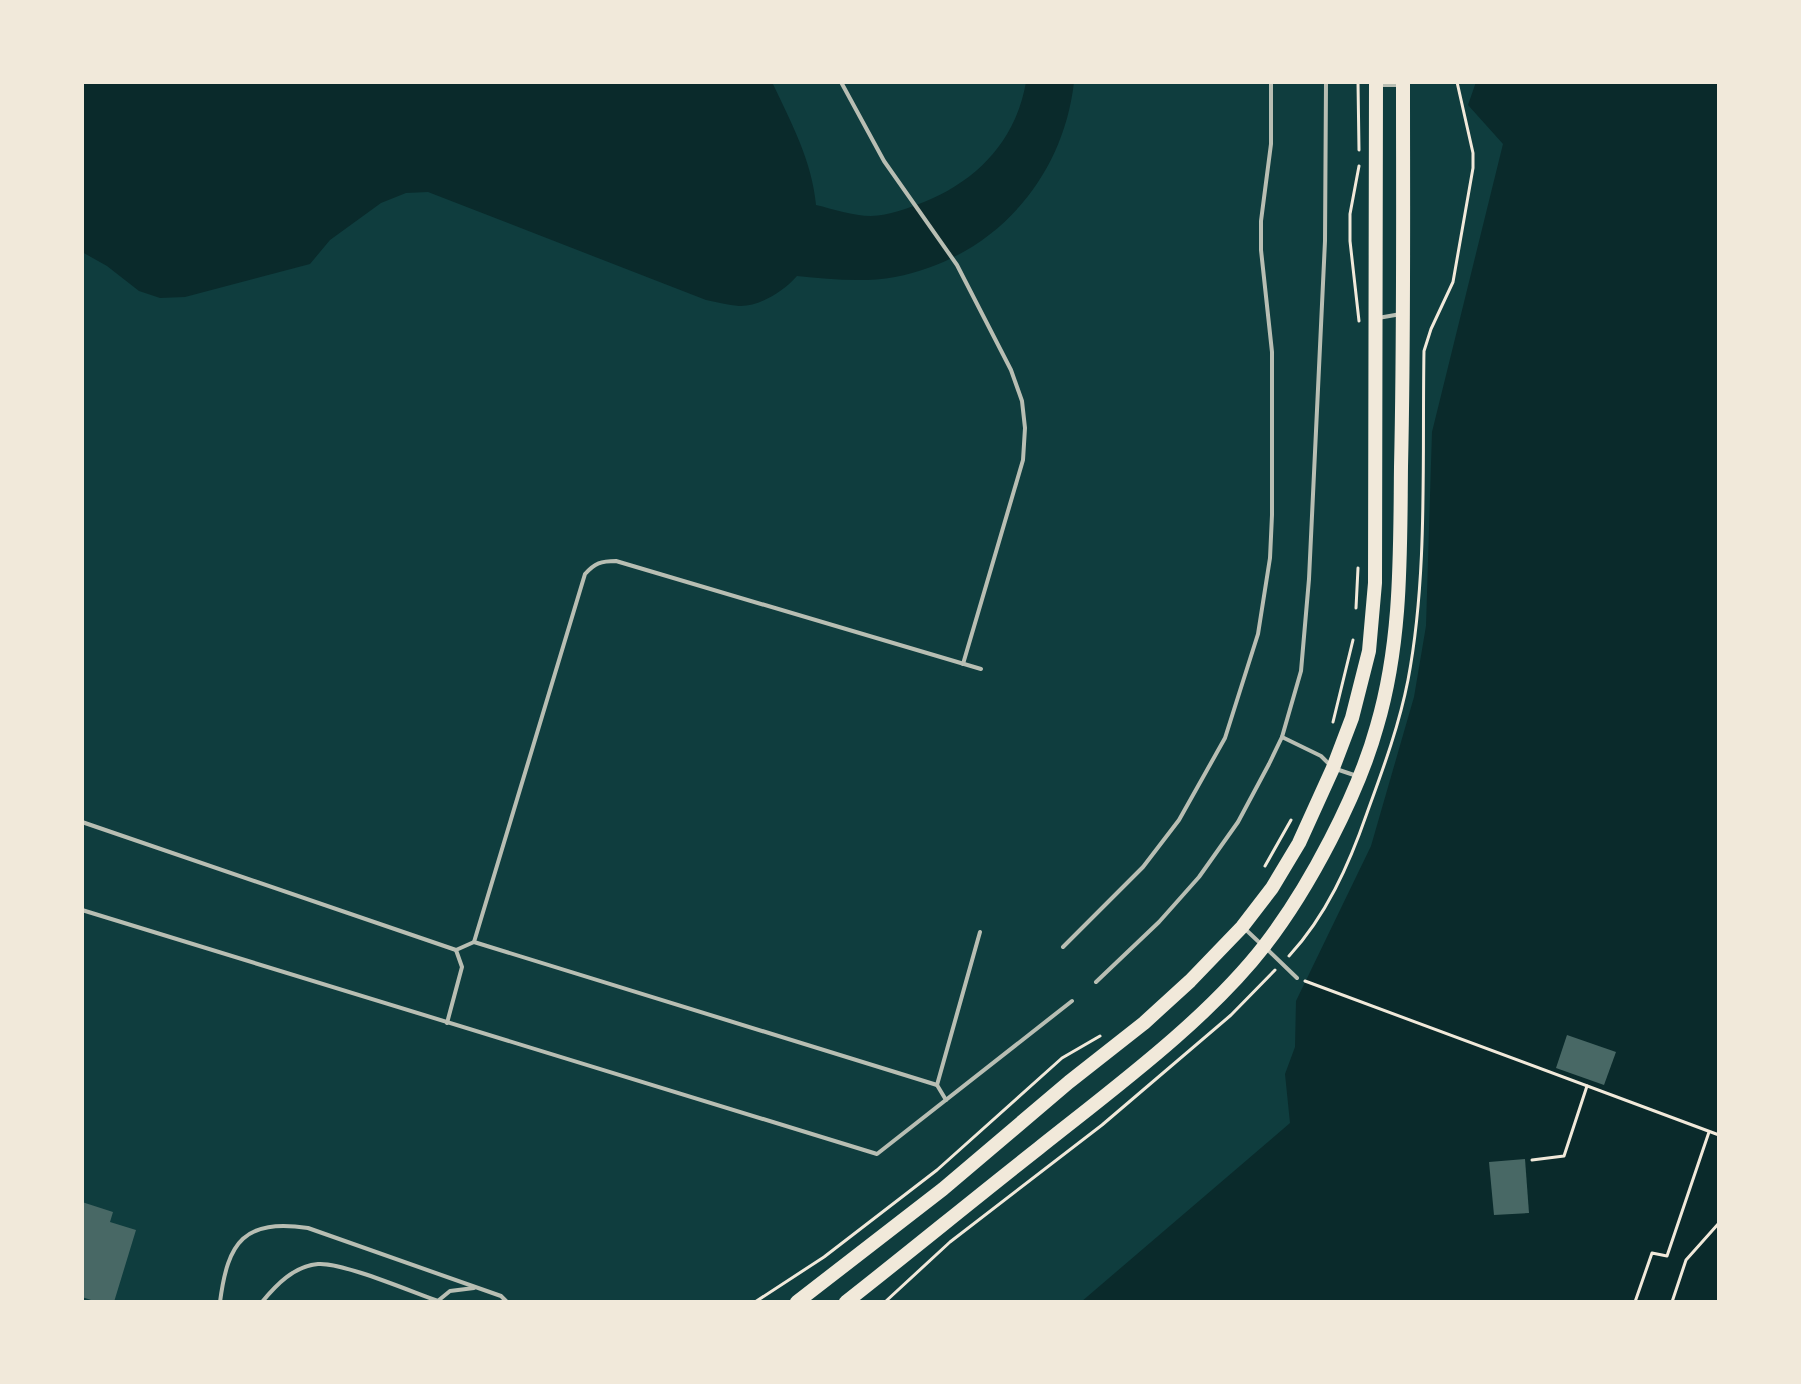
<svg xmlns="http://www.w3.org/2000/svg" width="1801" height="1384" font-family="Figtree,sans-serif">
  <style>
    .water { fill: #0a2a2b }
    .building { fill: #486865 }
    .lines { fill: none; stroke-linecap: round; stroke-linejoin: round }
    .path { stroke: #f1e9da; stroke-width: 3 }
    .service { stroke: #b8beb3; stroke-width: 4 }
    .primary { stroke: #f1e9da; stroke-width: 14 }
  </style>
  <rect width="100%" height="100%" fill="#0f3d3e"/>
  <g class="water">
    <path d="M82 82H772C791 122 812 161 816 205 833 209 853 216 871 216 890 215 906 209 924 202 978 180 1016 140 1026 82H1074C1063 180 993 258 895 277 863 283 829 279 797 276 784 291 759 307 739 306 728 305 717 302 706 300L428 192 406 193 381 203 330 240 310 264 185 297 160 298 139 291 107 266 82 252Z"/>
    <polygon points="1476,82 1719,82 1719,1302 1081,1302 1290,1123 1285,1074 1295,1047 1296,1001 1371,846 1414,697 1426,626 1432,432 1503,144 1468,105"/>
  </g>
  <g class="building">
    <polygon points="1567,1035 1616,1052 1604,1085 1556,1068"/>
    <polygon points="1525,1159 1529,1213 1494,1215 1489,1162"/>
    <polygon points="82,1202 113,1212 110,1222 136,1230 114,1302 97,1302 82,1297"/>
  </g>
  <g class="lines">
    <g class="path">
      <polyline points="1358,82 1359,150"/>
      <polyline points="1359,321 1350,241 1350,214 1359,166"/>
      <polyline points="1356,608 1358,568"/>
      <polyline points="1333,722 1353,640"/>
      <polyline points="1265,866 1291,820"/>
      <path d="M1289 956C1326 916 1349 865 1367 813 1383 769 1399 726 1408 680 1428 575 1422 458 1424 351L1431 329 1453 282 1473 168V153L1457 82"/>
      <polyline points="1305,981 1719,1135"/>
      <polyline points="1532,1160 1564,1156 1587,1086"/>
      <polyline points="755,1302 824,1257 937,1170 1062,1058 1100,1036"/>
      <polyline points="885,1302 950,1242 1102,1125 1231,1015 1275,970"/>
      <polyline points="1635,1302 1652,1253 1667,1256 1709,1132"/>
      <polyline points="1672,1302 1686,1260 1719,1223"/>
    </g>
    <g class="service">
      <polyline points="841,82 884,161 957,265 1011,370 1022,401 1025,428 1023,460 963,664"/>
      <polyline points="1379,85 1398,85"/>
      <polyline points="1378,318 1401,314"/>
      <polyline points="1282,737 1321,756 1333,768 1357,776"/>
      <polyline points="82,822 456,950"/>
      <polyline points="82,910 877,1154 1072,1001"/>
      <polyline points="1244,928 1261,944"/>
      <polyline points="1063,947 1143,867 1179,820 1225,738 1258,634 1270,558 1272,515 1272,352 1261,250 1261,221 1271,144 1271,82"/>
      <polyline points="1268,950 1297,978"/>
      <polyline points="1096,982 1159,922 1199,877 1238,822 1269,764 1282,737 1301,671 1309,579 1325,241 1326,82"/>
      <polyline points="447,1023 462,967 456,950 474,942"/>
      <polyline points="937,1085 980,932"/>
      <path d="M946 1100 937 1085 474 942 585 574C595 563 601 561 616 561L981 669"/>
      <polyline points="439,1300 450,1291 474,1288"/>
      <path d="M220 1302C228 1241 244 1219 308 1228L501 1296 507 1302"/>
      <polyline points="250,1302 284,1302"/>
      <path d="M262 1302C276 1285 294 1266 318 1264 342 1262 412 1292 438 1301"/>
    </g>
    <g class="primary">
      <polyline points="797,1302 943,1189 1069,1082 1144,1023 1190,981 1242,927 1272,888 1299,843 1333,768 1352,718 1369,651 1375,583 1376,82"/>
      <path d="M846 1302C911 1251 974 1199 1039 1148 1113 1089 1207 1020 1265 945 1309 888 1358 795 1377 726 1402 641 1400 554 1401 467 1404 338 1403 210 1403 82"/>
    </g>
  </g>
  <rect width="1801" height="1384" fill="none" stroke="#f1e9da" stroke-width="168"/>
</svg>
